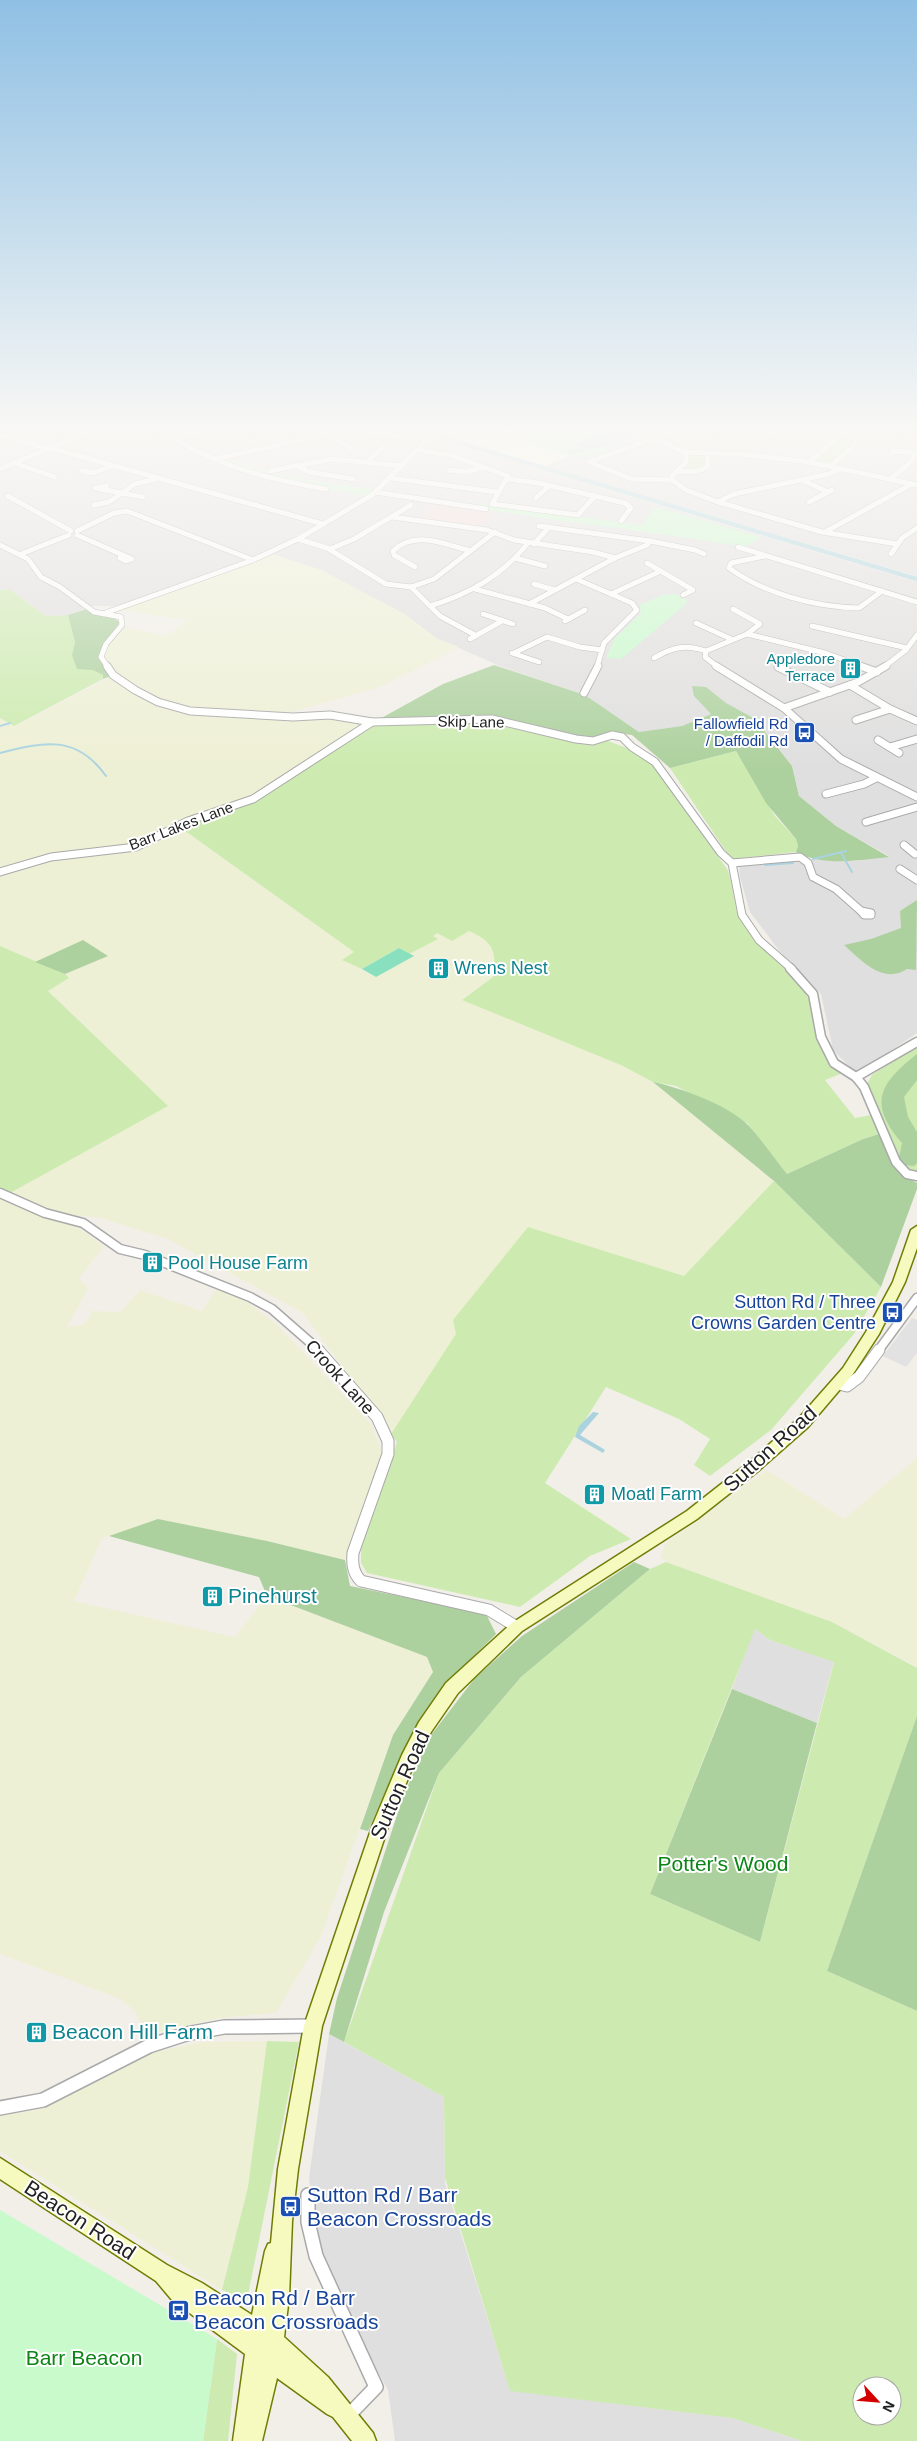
<svg xmlns="http://www.w3.org/2000/svg" width="917" height="2441" font-family="Arial,sans-serif">
  <style>
    .residential { fill: #e0dfdf }
    .commercial { fill: #f2dad9 }
    .education { fill: #ffffe5 }
    .farmland { fill: #eef0d5 }
    .grass { fill: #cdebb0; fill-rule: evenodd }
    .forest { fill: #add19e }
    .park { fill: #c8facc }
    .pitch { fill: #88e0be }
    .parking { fill: #e2e2e2 }
    .water { fill: #aad3df }
    .lines { fill: none; stroke-linecap: round; stroke-linejoin: round }
    .stream-far1 { stroke: #aad3df; stroke-width: 1 }
    .stream { stroke: #aad3df; stroke-width: 2 }
    .canal { stroke: #aad3df; stroke-width: 4.5 }
    .minor-far4-casing { stroke: #a9a9a9; stroke-width: 6 }
    .minor-far3-casing { stroke: #a9a9a9; stroke-width: 9 }
    .minor-far2-casing { stroke: #a9a9a9; stroke-width: 11 }
    .minor-far1-casing { stroke: #a9a9a9; stroke-width: 13 }
    .minor-casing { stroke: #a9a9a9; stroke-width: 16 }
    .secondary-casing { stroke: #707d05; stroke-width: 3 }
    .minor-far4 { stroke: #fff; stroke-width: 5 }
    .minor-far3 { stroke: #fff; stroke-width: 7 }
    .minor-far2 { stroke: #fff; stroke-width: 8 }
    .minor-far1 { stroke: #fff; stroke-width: 11 }
    .minor { stroke: #fff; stroke-width: 13 }
    .secondary { fill: #f7fabf; fill-rule: evenodd }
    .labels { text-anchor: middle; stroke-width: 4; stroke-linejoin: round; paint-order: stroke }
    .far-culture-label { font-size: 15px; fill: #0d838f; stroke: #fff; text-anchor: end }
    .far-street-label { font-size: 15px; fill: #222; stroke: #fff }
    .far-transit-label { font-size: 15px; fill: #164399; stroke: #fff; text-anchor: end }
    .culture-label { font-size: 18px; fill: #0d838f; stroke: #fff; text-anchor: start }
    .transit-label { font-size: 18px; fill: #164399; stroke: #fff; text-anchor: end }
    .street-label { font-size: 18px; fill: #222; stroke: #fff }
    .near-street-label { font-size: 21px; fill: #222; stroke: #fff }
    .near-culture-label { font-size: 21px; fill: #0d838f; stroke: #fff; text-anchor: start }
    .near-park-label { font-size: 21px; fill: #0c8416; stroke: #fff }
    .near-transit-label { font-size: 21px; fill: #164399; stroke: #fff; text-anchor: start }
  </style>
  <rect width="100%" height="100%" fill="#f2efe9"/>
  <g class="residential">
    <polygon points="0,427 385,427 398,431 397,433 380,431 423,439 375,489 306,481 270,473 226,458 218,459 331,490 367,496 264,554 118,606 91,606 68,615 46,616 9,589 0,590"/>
    <polygon points="540,427 917,427 917,576 545,466 568,456 522,440 543,428"/>
    <polygon points="439,440 917,582 917,1033 857,1074 833,1050 821,994 781,953 750,912 740,877 739,865 809,859 855,861 889,856 836,826 799,796 792,766 761,727 711,714 682,726 639,732 585,695 500,666 436,638 406,615 321,570 272,554 376,496 431,441"/>
    <polygon points="754,1628 770,1640 834,1661 817,1723 732,1689"/>
    <polygon points="329,2034 444,2097 445,2183 510,2390 732,2418 802,2441 395,2441 388,2390 318,2264 309,2178"/>
  </g>
  <polygon class="commercial" points="434,503 494,511 480,528 419,519"/>
  <polygon class="education" points="457,427 540,427 544,428 523,440 570,455 545,466 441,435"/>
  <g class="farmland">
    <polygon points="272,554 321,570 406,615 436,638 459,647 383,686 275,717 366,722 251,797 181,828 355,953 343,960 376,977 413,956 409,954 437,939 433,936 437,933 469,931 485,938 494,951 493,977 462,999 623,1066 653,1082 774,1181 684,1276 528,1228 391,1434 303,1313 168,1239 101,1218 55,1213 10,1193 167,1106 48,990 69,978 65,974 108,955 83,941 35,962 0,946 0,718 15,726 114,675 104,657 108,644 123,627 167,636 187,620 119,610"/>
    <polygon points="0,1198 46,1217 75,1226 104,1246 79,1278 88,1288 67,1327 83,1325 90,1317 92,1311 120,1312 140,1290 202,1311 216,1290 242,1298 276,1324 371,1424 382,1453 350,1551 345,1560 267,1541 158,1519 102,1538 74,1601 235,1637 267,1596 427,1657 433,1672 393,1735 321,1936 276,2013 220,2018 146,2035 135,2011 118,1998 0,1954"/>
    <polygon points="917,1458 917,1667 832,1622 666,1562 661,1556 666,1543 767,1470 844,1519"/>
    <polygon points="267,2041 248,2187 222,2290 0,2151 0,2115 33,2111 149,2053 203,2042"/>
  </g>
  <g class="grass">
    <polygon points="839,427 859,427 854,444 831,463 815,462 814,459 835,441"/>
    <polygon points="692,454 705,455 707,467 688,472 681,468 688,461 688,455"/>
    <polygon points="9,589 46,616 68,615 75,642 72,655 103,675 103,679 14,726 0,718 0,590"/>
    <path d="M482 722 511 723 593 742 608 741 638 752 653 765 727 869C734 885 733 904 739 917 741 921 746 926 748 929 764 950 791 970 803 989 823 1018 805 1048 843 1073L825 1080 855 1118 871 1115 879 1134 863 1139 787 1174 747 1123 676 1086 653 1082 623 1066 462 1000 493 977C497 950 493 942 469 931L452 941 437 933 433 936 438 939 409 954 399 948 362 969 342 960 354 952 181 828 254 800 371 724Z"/>
    <polygon points="736,751 775,816 796,839 798,846 796,852 731,859 670,768"/>
    <polygon points="0,946 65,974 69,978 48,991 168,1106 10,1193 0,1189"/>
    <polygon points="917,1046 917,1172 909,1171 902,1165 867,1084 872,1075"/>
    <polygon points="774,1181 881,1287 854,1334 771,1430 710,1476 694,1465 710,1439 679,1419 606,1387 545,1483 631,1539 590,1556 520,1607 367,1573 361,1563 361,1548 397,1442 391,1434 456,1334 453,1320 528,1227 684,1276"/>
    <path d="M666 1562 832 1622 917 1668V1716L827 1971 917 2011V2441H802L732 2418 510 2391 445 2178 444 2097 344 2042 439 1773 521 1677 650 1569ZM755 1629 770 1640 834 1662 760 1942 650 1894ZM862 2386H892V2416H862Z"/>
    <polygon points="267,2041 299,2042 247,2300 222,2290 248,2187"/>
    <polygon points="217,2339 237,2354 228,2441 203,2441"/>
  </g>
  <g class="forest">
    <path d="M86 609C96 618 109 614 120 622L105 643 98 657 111 676 103 679V675L93 670 77 669 72 655 75 642 68 615Z"/>
    <path d="M494 665 585 695 639 732 682 726 711 714 694 696 692 686 706 687 726 703 755 719 792 766 799 796 836 826 889 857C860 860 823 867 796 852L798 846 796 839 766 803 736 751 670 768 632 735 616 733 594 739 576 738 495 719 376 721 443 684Z"/>
    <path d="M917 900 916 970 907 969C883 985 861 960 844 945L871 939 901 928 900 911Z"/>
    <polygon points="83,940 108,956 65,974 35,962"/>
    <path d="M917 1054V1080L904 1097 908 1117 917 1132V1163L914 1166 902 1165 899 1158 902 1143C868 1103 879 1084 917 1054Z"/>
    <path d="M653 1082C679 1087 730 1106 748 1125 762 1140 774 1158 787 1174L863 1139 879 1134C889 1159 892 1171 917 1183V1189L881 1287 774 1181Z"/>
    <polygon points="158,1519 267,1541 345,1560 350,1586 486,1614 496,1634 443,1687 402,1753 368,1831 360,1829 393,1735 433,1672 427,1657 267,1596 259,1577 109,1536"/>
    <polygon points="634,1562 650,1569 521,1677 439,1773 384,1912 344,2042 329,2034 337,1998 403,1797 428,1739 475,1678 522,1636"/>
    <polygon points="732,1689 817,1723 760,1942 650,1894"/>
    <polygon points="917,1716 917,2011 827,1971"/>
  </g>
  <g class="park">
    <polygon points="550,427 642,427 649,428 651,437 588,458 563,454 522,440"/>
    <path d="M226 458C274 477 324 483 375 489L367 496 283 481 218 460Z"/>
    <path d="M382 491 642 525 655 507 761 537 746 547C625 527 502 516 382 491Z"/>
    <polygon points="676,594 687,600 686,604 621,659 606,658 615,638 641,613 640,605 663,595"/>
    <polygon points="0,2210 217,2339 203,2441 0,2441"/>
  </g>
  <polygon class="pitch" points="399,948 414,956 376,977 362,969"/>
  <polygon class="parking" points="912,1318 917,1320 917,1353 906,1367 883,1356"/>
  <g class="water">
    <polygon points="619,429 635,432 638,436 571,454 565,451 583,447 573,443 586,441 583,439"/>
    <polygon points="593,1412 599,1413 580,1435 602,1448 605,1450 603,1453 575,1437 579,1426"/>
  </g>
  <g class="lines">
    <g class="stream-far1">
      <polyline points="635,432 638,431"/>
      <polyline points="562,451 564,451"/>
    </g>
    <g class="stream">
      <polyline points="0,726 10,723"/>
      <path d="M0 753C44 742 76 734 106 776"/>
      <polyline points="841,853 852,872"/>
      <polyline points="813,859 846,851"/>
      <polyline points="765,865 793,863"/>
    </g>
    <polyline class="canal" points="406,427 917,579"/>
    <defs>
      <g id="minor-far4">
        <path d="M155 427C207 463 264 479 326 489"/>
        <polyline points="317,427 430,439"/>
        <polyline points="650,427 653,427"/>
        <polyline points="765,427 781,440"/>
        <polyline points="903,430 917,433"/>
        <polyline points="328,434 350,448"/>
        <polyline points="652,434 745,427"/>
        <polyline points="0,435 46,448"/>
        <polyline points="169,438 231,427"/>
        <polyline points="655,438 683,452 740,454 809,462 917,485"/>
        <polyline points="655,438 589,462 632,479 672,480"/>
        <polyline points="51,448 323,524"/>
        <polyline points="418,450 450,455 508,476 492,504 578,515 595,496"/>
        <polyline points="686,452 686,462 672,476 672,480 686,490 718,502 822,532 897,544"/>
        <polyline points="891,453 894,451 917,453"/>
        <polyline points="215,459 341,431"/>
        <polyline points="367,462 383,447"/>
        <polyline points="809,462 835,440 837,427"/>
        <polyline points="14,463 55,477"/>
        <polyline points="297,466 309,472 353,479"/>
        <polyline points="830,466 854,446 860,427"/>
        <polyline points="0,469 100,427"/>
        <polyline points="449,470 467,472 483,467"/>
        <polyline points="82,471 92,473 113,466"/>
        <polyline points="270,471 332,459 402,466"/>
        <path d="M677 471C688 472 699 473 708 466L707 453"/>
        <polyline points="390,478 497,492"/>
        <polyline points="508,479 538,483 625,503 631,508 621,521"/>
        <polyline points="890,479 910,463 916,453"/>
        <polyline points="802,480 828,492"/>
        <polyline points="107,486 95,488 143,497"/>
        <polyline points="375,492 486,509"/>
        <polyline points="8,496 71,531"/>
        <polyline points="536,498 549,486"/>
        <polyline points="718,502 734,494 829,474 841,468"/>
        <polyline points="809,502 832,490"/>
        <polyline points="94,505 109,502 135,484 156,479"/>
        <polyline points="392,517 487,530 514,540 593,552 615,558"/>
        <polyline points="539,526 650,541 695,550 704,554"/>
        <polyline points="77,531 114,513 127,511 253,560"/>
        <polyline points="825,532 912,484"/>
        <polyline points="77,535 132,559 126,561 120,558 121,556"/>
        <polyline points="298,539 327,548 386,584 411,587 434,579 495,532"/>
        <polyline points="534,544 549,527"/>
        <polyline points="0,545 28,559 41,577 60,587 94,612 121,617 122,625 106,644 101,657 108,667"/>
        <polyline points="738,547 917,602"/>
        <polyline points="330,549 354,539 411,505"/>
        <polyline points="21,554 69,535"/>
        <polyline points="891,554 902,538 917,528"/>
        <path d="M765 556 731 563 729 568C765 594 815 607 859 608L882 591"/>
        <polyline points="515,558 545,566"/>
        <polyline points="647,563 693,590 683,595"/>
        <path d="M415 567 394 555 393 551C415 530 443 544 468 550"/>
        <polyline points="576,579 632,603 637,610 604,643 597,667"/>
        <polyline points="534,584 554,590"/>
        <polyline points="411,587 440,616 475,635"/>
        <polyline points="475,589 545,608 568,619"/>
        <polyline points="611,594 661,571"/>
        <polyline points="529,604 615,558 647,545 650,541"/>
        <path d="M430 606C469 594 502 576 528 543"/>
        <polyline points="105,613 253,560 298,539 372,495 427,440 454,427"/>
        <polyline points="483,614 513,624"/>
        <polyline points="565,621 585,610"/>
        <polyline points="696,623 731,639"/>
        <polyline points="812,626 907,648"/>
        <polyline points="747,634 825,653 864,667"/>
        <polyline points="470,639 502,621"/>
        <polyline points="512,653 539,662"/>
        <polyline points="514,653 547,637 580,647 602,650"/>
        <path d="M654 658C673 647 685 644 706 651"/>
        <polyline points="718,667 705,657 706,651 747,634 760,624 733,609"/>
        <polyline points="884,667 906,650 917,635"/>
      </g>
      <g id="minor-far3">
        <polyline points="107,666 113,675 135,690 158,702 190,711 293,717 330,715 372,722 492,719 576,739 593,741 612,735 622,737 632,747 655,762 721,853 732,863 742,915 759,940 792,969"/>
        <polyline points="716,666 784,708 841,759 917,797"/>
        <polyline points="860,666 877,672"/>
        <polyline points="778,667 830,692"/>
        <polyline points="850,685 890,709 917,721"/>
        <polyline points="584,693 598,666"/>
        <polyline points="784,708 858,682 886,666"/>
        <polyline points="856,720 890,709"/>
        <polyline points="878,740 899,753"/>
        <polyline points="890,747 917,739"/>
        <polyline points="826,794 864,784 876,778"/>
        <polyline points="866,822 917,807"/>
        <polyline points="904,845 915,854"/>
        <polyline points="732,863 800,857 808,863 813,877 836,889 861,911"/>
        <polyline points="900,869 917,880"/>
        <polyline points="0,872 51,857 136,847 188,821 253,799 372,722"/>
        <polygon points="861,911 871,913 871,915 864,915"/>
      </g>
      <g id="minor-far2">
        <polyline points="790,968 813,994 821,1037 834,1063 856,1077 864,1087 896,1162 907,1174 917,1176"/>
        <polyline points="856,1077 917,1042"/>
        <polyline points="0,1193 45,1213 83,1223 120,1249 145,1255 250,1297 272,1309 320,1351"/>
        <polyline points="878,1351 917,1298"/>
      </g>
      <g id="minor-far1">
        <path d="M318 1350 377 1417 388 1441V1454L353 1553C352 1564 353 1573 361 1581L489 1610 517 1627"/>
        <polyline points="838,1384 847,1386 859,1377 879,1350"/>
      </g>
      <g id="minor">
        <polyline points="0,2108 43,2100 149,2046 186,2034 224,2027 313,2026"/>
        <polyline points="308,2195 308,2222 316,2256 376,2387 347,2417"/>
      </g>
      <polygon id="secondary" points="917,1226 917,1248 905,1282 879,1334 853,1374 808,1427 758,1471 697,1519 522,1631 458,1693 431,1732 417,1757 389,1824 322,2026 298,2169 292,2221 289,2297 284,2337 328,2377 373,2433 376,2441 352,2441 333,2417 327,2414 277,2378 262,2441 233,2441 245,2354 172,2300 156,2281 0,2179 0,2158 167,2265 202,2283 252,2315 265,2251 268,2244 271,2243 278,2169 304,2026 373,1824 402,1755 419,1722 446,1683 512,1623 687,1511 748,1463 798,1419 843,1368 866,1332 893,1282 911,1230"/>
    </defs>
    <use href="#minor-far4" class="minor-far4-casing"/>
    <use href="#minor-far3" class="minor-far3-casing"/>
    <use href="#minor-far2" class="minor-far2-casing"/>
    <use href="#minor-far1" class="minor-far1-casing"/>
    <use href="#minor" class="minor-casing"/>
    <use href="#secondary" class="secondary-casing"/>
    <use href="#minor-far4" class="minor-far4"/>
    <use href="#minor-far3" class="minor-far3"/>
    <use href="#minor-far2" class="minor-far2"/>
    <use href="#minor-far1" class="minor-far1"/>
    <use href="#minor" class="minor"/>
    <use href="#secondary" class="secondary"/>
  </g>
  <linearGradient id="sky" x2="0" y2="1"><stop stop-color="#8fc0e4"/><stop offset="0.56" stop-color="#f9f8f5"/><stop offset="1" stop-color="#f9f8f5" stop-opacity="0"/></linearGradient>
  <rect width="917" height="769" fill="url(#sky)"/>
  <defs>
    <symbol id="building-square" viewBox="-11 -11 22 22"><rect x="-9" y="-9" width="18" height="18" rx="4" fill="#0f9aa8" stroke="#fff"/><path d="M-4-6H4V6H1V3H-1V6H-4ZM-2.5-4.3h1.7v1.8h-1.7ZM.8-4.3h1.7v1.8H.8ZM-2.5-1h1.7V.8h-1.7ZM.8-1h1.7V.8H.8Z" fill="#fff"/></symbol>
    <symbol id="bus-square" viewBox="-11 -11 22 22"><rect x="-9" y="-9" width="18" height="18" rx="4" fill="#1a4fb4" stroke="#fff"/><path d="M-5-6H5V4H4V6H2V4H-2V6H-4V4H-5ZM-3.5-4V0h7V-4ZM-3.5 1.2v1.5H-2V1.2ZM2 1.2v1.5H3.5V1.2Z" fill="#fff"/></symbol>
  </defs>
  <g fill-rule="evenodd">
    <use href="#building-square" x="838" y="656" width="25" height="25"/>
    <use href="#bus-square" x="792" y="720" width="25" height="25"/>
    <use href="#building-square" x="426" y="956" width="25" height="25"/>
    <use href="#building-square" x="140" y="1250" width="25" height="25"/>
    <use href="#bus-square" x="880" y="1300" width="25" height="25"/>
    <use href="#building-square" x="582" y="1482" width="25" height="25"/>
    <use href="#building-square" x="200" y="1584" width="25" height="25"/>
    <use href="#building-square" x="24" y="2020" width="25" height="25"/>
    <use href="#bus-square" x="278" y="2194" width="25" height="25"/>
    <use href="#bus-square" x="166" y="2298" width="25" height="25"/>
  </g>
  <g class="labels">
    <g class="far-culture-label">
      <text x="835" y="664">Appledore<tspan x="835" dy="17">Terrace</tspan></text>
    </g>
    <g class="far-street-label">
      <text transform="translate(471 722) rotate(1)" y="5">Skip Lane</text>
      <text transform="translate(181 826) rotate(-21)" y="5">Barr Lakes Lane</text>
    </g>
    <g class="far-transit-label">
      <text x="788" y="729">Fallowfield Rd<tspan x="788" dy="17">/ Daffodil Rd</tspan></text>
    </g>
    <g class="culture-label">
      <text x="454" y="974">Wrens Nest</text>
      <text x="168" y="1269">Pool House Farm</text>
      <text x="611" y="1500">Moatl Farm</text>
    </g>
    <g class="transit-label">
      <text x="876" y="1308">Sutton Rd / Three<tspan x="876" dy="21">Crowns Garden Centre</tspan></text>
    </g>
    <g class="street-label">
      <text transform="translate(340 1377) rotate(48)" y="6">Crook Lane</text>
    </g>
    <g class="near-street-label">
      <text transform="translate(770 1449) rotate(-42)" y="7">Sutton Road</text>
      <text transform="translate(400 1785) rotate(-66)" y="7">Sutton Road</text>
      <text transform="translate(80 2220) rotate(33)" y="7">Beacon Road</text>
    </g>
    <g class="near-culture-label">
      <text x="228" y="1603">Pinehurst</text>
      <text x="52" y="2039">Beacon Hill Farm</text>
    </g>
    <g class="near-park-label">
      <text x="723" y="1871">Potter's Wood</text>
      <text x="84" y="2365">Barr Beacon</text>
    </g>
    <g class="near-transit-label">
      <text x="307" y="2202">Sutton Rd / Barr<tspan x="307" dy="24">Beacon Crossroads</tspan></text>
      <text x="194" y="2305">Beacon Rd / Barr<tspan x="194" dy="24">Beacon Crossroads</tspan></text>
    </g>
  </g>
  <g transform="translate(877 2401) rotate(116)"><circle r="24" fill="#ffffff" stroke="#a7a7a7"/>
  <path d="M0-4L9 19L0 12L-9 19Z" fill="#d40000"/>
  <text y="-8" font-size="14" font-weight="bold" text-anchor="middle" fill="#222222">N</text>
  </g>
</svg>
